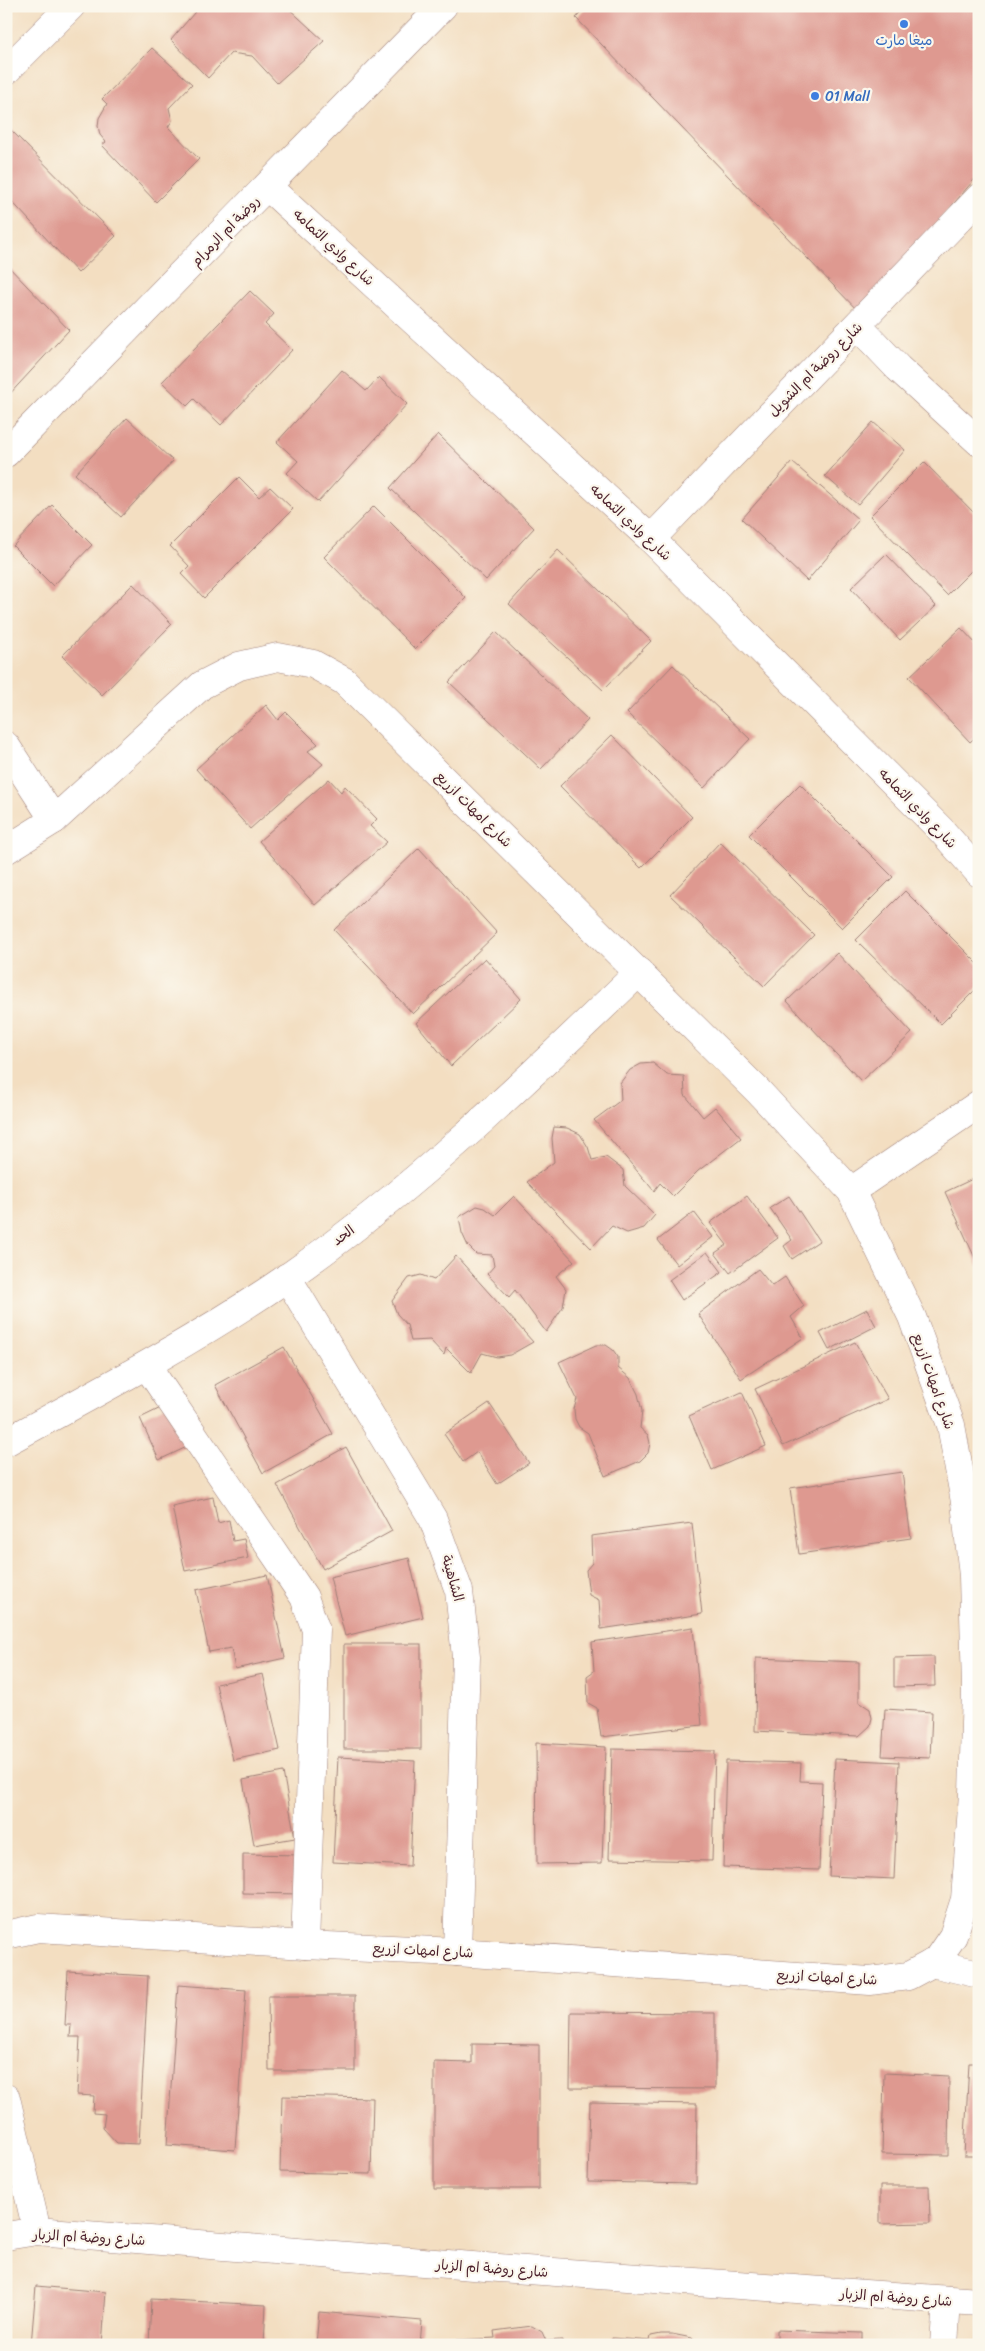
<svg xmlns="http://www.w3.org/2000/svg" width="985" height="2351" font-family="Sriracha,'Playpen Sans Arabic',sans-serif">
  <style>
    .building { fill: #de9990 }
    .lines { fill: none; stroke-linecap: round; stroke-linejoin: round }
    .minor-casing { stroke: #9e7e76; stroke-width: 29 }
    .minor { stroke: #fff; stroke-width: 28 }
    .shop-dot { fill: #3f7fe0; stroke: #fbf7ec; stroke-width: 2 }
    .labels { text-anchor: middle; stroke-width: 4.5; stroke-linejoin: round; paint-order: stroke }
    .shop-label { font-size: 14px; fill: #366cbe; stroke: #fbf7ec }
    .street-label { font-size: 14px; fill: #4a1f2b; stroke: #fbf7ec }
  </style>
  <rect width="100%" height="100%" fill="#fbf7ec"/>
  <filter id="ink" filterUnits="userSpaceOnUse"><feTurbulence type="fractalNoise" baseFrequency=".02" numOctaves="2"/><feDisplacementMap in="SourceGraphic" scale="10" xChannelSelector="R" yChannelSelector="G"/><feConvolveMatrix kernelMatrix="1 2 1 2 8 2 1 2 1" color-interpolation-filters="sRGB"/></filter>
  <filter id="wash" filterUnits="userSpaceOnUse"><feTurbulence type="fractalNoise" baseFrequency=".0096" numOctaves="4" result="noise"/><feDisplacementMap in="SourceGraphic" scale="20" xChannelSelector="R" yChannelSelector="G"/><feGaussianBlur stdDeviation="1.12" result="paint"/><feColorMatrix in="noise" values="0 0 0 0 0 0 0 0 0 0 0 0 0 0 0 0 0 1.4 0 .05"/><feComposite in="paint" operator="in"/></filter>
  <g filter="url(#wash)">
    <rect width="100%" height="100%" fill="#f3dec1"/>
    <g id="blocks">
      <g class="building">
        <polygon points="200,6 286,6 324,41 277,83 252,56 231,53 208,78 171,40"/>
        <polygon points="587,6 979,6 979,174 860,313 576,18"/>
        <polygon points="152,48 192,84 169,108 172,121 168,127 199,159 156,202 102,145 106,142 100,135 98,126 99,118 107,104 102,99"/>
        <polygon points="6,125 116,236 78,273 6,195"/>
        <polygon points="6,264 69,330 6,398"/>
        <polygon points="250,291 274,314 265,324 292,350 221,425 194,399 187,406 162,382"/>
        <polygon points="342,370 366,391 379,377 407,404 318,502 287,473 298,461 277,442"/>
        <polygon points="127,418 173,461 121,517 75,474"/>
        <polygon points="873,422 905,450 858,505 825,476"/>
        <polygon points="438,434 534,528 486,580 390,488"/>
        <polygon points="792,462 859,520 807,581 742,519"/>
        <polygon points="924,462 979,518 979,563 947,595 870,516"/>
        <polygon points="239,477 259,497 270,487 293,509 204,598 181,574 189,566 170,546"/>
        <polygon points="52,505 92,545 53,586 13,546"/>
        <polygon points="374,506 466,598 415,649 324,557"/>
        <polygon points="558,550 651,641 603,690 509,604"/>
        <polygon points="886,554 936,606 900,640 851,588"/>
        <polygon points="133,584 172,624 102,695 62,656"/>
        <polygon points="961,628 979,647 979,734 970,742 909,677"/>
        <polygon points="496,632 588,720 541,769 449,682"/>
        <polygon points="673,665 750,739 704,788 627,713"/>
        <polygon points="266,705 278,720 286,712 318,744 308,751 323,764 250,829 196,769"/>
        <polygon points="612,735 692,817 641,868 560,786"/>
        <polygon points="329,779 341,792 345,786 377,819 370,826 387,842 315,905 259,841"/>
        <polygon points="800,784 893,877 842,928 749,835"/>
        <polygon points="720,842 814,935 764,986 670,895"/>
        <polygon points="419,848 497,933 413,1014 334,930"/>
        <polygon points="905,891 979,965 979,986 941,1024 856,940"/>
        <polygon points="837,953 912,1033 861,1081 787,1001"/>
        <polygon points="485,958 521,999 451,1066 416,1023"/>
        <polygon points="653,1063 667,1075 684,1076 685,1095 703,1117 715,1107 741,1138 698,1171 673,1196 660,1183 654,1191 594,1120 621,1100 620,1083 630,1070 641,1064"/>
        <polygon points="554,1127 567,1128 580,1134 588,1147 592,1160 606,1157 623,1170 625,1186 655,1215 644,1228 627,1233 612,1226 591,1248 527,1182 554,1162 552,1138"/>
        <polygon points="979,1176 979,1267 945,1192"/>
        <polygon points="514,1196 574,1261 556,1276 566,1289 563,1307 546,1332 515,1290 509,1297 487,1274 494,1266 492,1255 476,1254 468,1246 462,1233 459,1217 477,1206 485,1208 495,1215"/>
        <polygon points="747,1196 778,1238 730,1273 715,1253 727,1245 710,1223"/>
        <polygon points="789,1196 819,1241 792,1259 784,1246 792,1240 770,1208"/>
        <polygon points="694,1212 713,1237 677,1265 658,1240"/>
        <polygon points="707,1252 722,1272 682,1300 669,1280"/>
        <polygon points="456,1256 533,1342 510,1355 497,1357 482,1353 471,1373 446,1348 444,1355 430,1340 411,1341 407,1325 397,1314 392,1301 409,1278 421,1275 434,1280"/>
        <polygon points="758,1269 772,1286 785,1277 804,1306 791,1317 803,1338 741,1379 698,1314"/>
        <polygon points="867,1309 876,1326 829,1350 820,1333"/>
        <polygon points="855,1342 888,1399 783,1446 755,1389"/>
        <polygon points="596,1345 606,1345 613,1350 618,1357 618,1368 630,1378 638,1394 642,1411 640,1428 648,1435 650,1443 648,1453 640,1461 605,1476 588,1433 579,1427 575,1419 574,1409 577,1399 559,1362"/>
        <polygon points="284,1347 333,1434 263,1473 215,1385"/>
        <polygon points="742,1392 766,1446 712,1470 689,1416"/>
        <polygon points="171,1403 191,1445 159,1460 140,1418"/>
        <polygon points="489,1403 529,1463 497,1484 477,1452 463,1462 444,1434"/>
        <polygon points="346,1447 392,1531 323,1569 277,1485"/>
        <polygon points="902,1472 911,1538 799,1554 790,1488"/>
        <polygon points="213,1497 218,1523 229,1520 233,1541 244,1539 248,1558 185,1571 172,1506"/>
        <polygon points="692,1523 702,1614 601,1629 599,1600 589,1595 586,1570 592,1563 591,1536"/>
        <polygon points="409,1558 423,1617 345,1636 330,1577"/>
        <polygon points="267,1575 285,1658 235,1669 231,1648 209,1652 196,1590"/>
        <polygon points="693,1627 702,1725 601,1737 597,1708 588,1703 587,1676 594,1671 592,1642"/>
        <rect x="344" y="1644" width="77" height="105"/>
        <polygon points="934,1657 935,1686 894,1687 894,1658"/>
        <polygon points="756,1658 859,1662 859,1702 870,1709 872,1718 870,1726 859,1736 755,1731"/>
        <polygon points="263,1674 280,1750 233,1760 216,1684"/>
        <polygon points="885,1709 932,1712 930,1758 882,1756"/>
        <polygon points="536,1743 606,1747 602,1863 537,1864"/>
        <polygon points="612,1749 715,1751 712,1861 609,1859"/>
        <polygon points="338,1757 415,1761 410,1866 333,1862"/>
        <polygon points="835,1759 899,1762 894,1879 829,1876"/>
        <polygon points="726,1761 801,1763 800,1781 822,1782 819,1870 723,1867"/>
        <polygon points="283,1772 295,1838 254,1845 243,1780"/>
        <polygon points="243,1854 301,1855 301,1894 243,1893"/>
        <polygon points="68,1971 148,1976 139,2144 117,2143 103,2128 105,2114 93,2113 94,2096 77,2095 80,2037 70,2037 71,2025 65,2025"/>
        <polygon points="178,1985 246,1990 235,2150 167,2145"/>
        <polygon points="268,1996 355,1996 355,2071 269,2071"/>
        <polygon points="571,2012 715,2013 715,2089 570,2088"/>
        <polygon points="472,2044 539,2045 539,2189 434,2189 434,2062 472,2063"/>
        <polygon points="969,2063 979,2063 979,2156 964,2156"/>
        <polygon points="884,2073 949,2076 948,2155 882,2154"/>
        <polygon points="282,2096 373,2098 371,2174 280,2172"/>
        <polygon points="590,2102 697,2104 696,2184 588,2182"/>
        <polygon points="880,2186 929,2186 930,2223 880,2224"/>
        <polygon points="36,2286 106,2292 102,2345 31,2345"/>
        <polygon points="151,2299 266,2305 264,2345 149,2345"/>
        <polygon points="319,2312 422,2321 420,2345 316,2345"/>
        <polygon points="532,2326 542,2332 546,2341 562,2340 562,2345 456,2345 456,2340 495,2338 494,2331"/>
        <polygon points="777,2330 862,2333 862,2345 777,2345"/>
        <polygon points="661,2334 672,2334 692,2338 698,2345 612,2345 612,2338 650,2341 651,2336"/>
      </g>
    </g>
  </g>
  <g filter="url(#ink)">
    <use href="#blocks" fill-opacity="0" stroke="#9e7e76" stroke-width="1"/>
    <g class="lines">
      <defs>
        <g id="minor">
          <polyline points="6,71 71,6"/>
          <polyline points="268,187 651,539 942,831 979,873"/>
          <polyline points="858,326 898,368 979,442"/>
          <polyline points="6,453 443,6"/>
          <polyline points="651,539 979,198"/>
          <polyline points="6,746 54,820"/>
          <polyline points="6,850 54,820 202,685 239,666 278,657 313,664 344,681 758,1091 851,1191 912,1317 951,1425 965,1502 973,1576 976,1688 973,1794 965,1899 953,1936 936,1961 908,1976 870,1981 457,1952 305,1945 38,1928 6,1935"/>
          <polyline points="851,1191 979,1104"/>
          <polyline points="287,1277 433,1519 459,1591 466,1657 457,1952"/>
          <polyline points="147,1366 304,1597 316,1630 305,1945"/>
          <path d="M6 1442C102 1390 198 1339 288 1277 416 1188 527 1080 639 972"/>
          <polyline points="932,1963 979,1974"/>
          <polyline points="6,2098 37,2231"/>
          <polyline points="6,2236 37,2231 485,2267 979,2302"/>
          <polyline points="944,2345 947,2300"/>
        </g>
      </defs>
      <use href="#minor" class="minor-casing"/>
      <use href="#minor" class="minor"/>
    </g>
  </g>
  <g class="shop-dot">
    <circle cx="904" cy="24" r="5"/>
    <circle cx="815" cy="96" r="5"/>
  </g>
  <g class="labels">
    <g class="shop-label">
      <text x="904" y="45">ميغا مارت</text>
      <text x="825" y="101" text-anchor="start">01 Mall</text>
    </g>
    <g class="street-label">
      <text transform="translate(225 231) rotate(-46)" y="5">روضة ام الرمرام</text>
      <text transform="translate(334 247) rotate(43)" y="5">شارع وادي الثمامه</text>
      <text transform="translate(815 369) rotate(-45)" y="5">شارع روضة ام الشويل</text>
      <text transform="translate(631 522) rotate(43)" y="5">شارع وادي الثمامه</text>
      <text transform="translate(918 808) rotate(46)" y="5">شارع وادي الثمامه</text>
      <text transform="translate(474 809) rotate(45)" y="5">شارع امهات ازريع</text>
      <text transform="translate(343 1235) rotate(-37)" y="5">الحد</text>
      <text transform="translate(934 1381) rotate(71)" y="5">شارع امهات ازريع</text>
      <text transform="translate(453 1578) rotate(74)" y="5">الشاهينة</text>
      <text transform="translate(423 1950) rotate(3)" y="5">شارع امهات ازريع</text>
      <text transform="translate(827 1977) rotate(3)" y="5">شارع امهات ازريع</text>
      <text transform="translate(89 2237) rotate(3)" y="5">شارع روضة ام الزبار</text>
      <text transform="translate(492 2268) rotate(4)" y="5">شارع روضة ام الزبار</text>
      <text transform="translate(896 2297) rotate(4)" y="5">شارع روضة ام الزبار</text>
    </g>
  </g>
  <rect width="985" height="2351" fill="none" stroke="#fbf7ec" stroke-width="25"/>
</svg>
